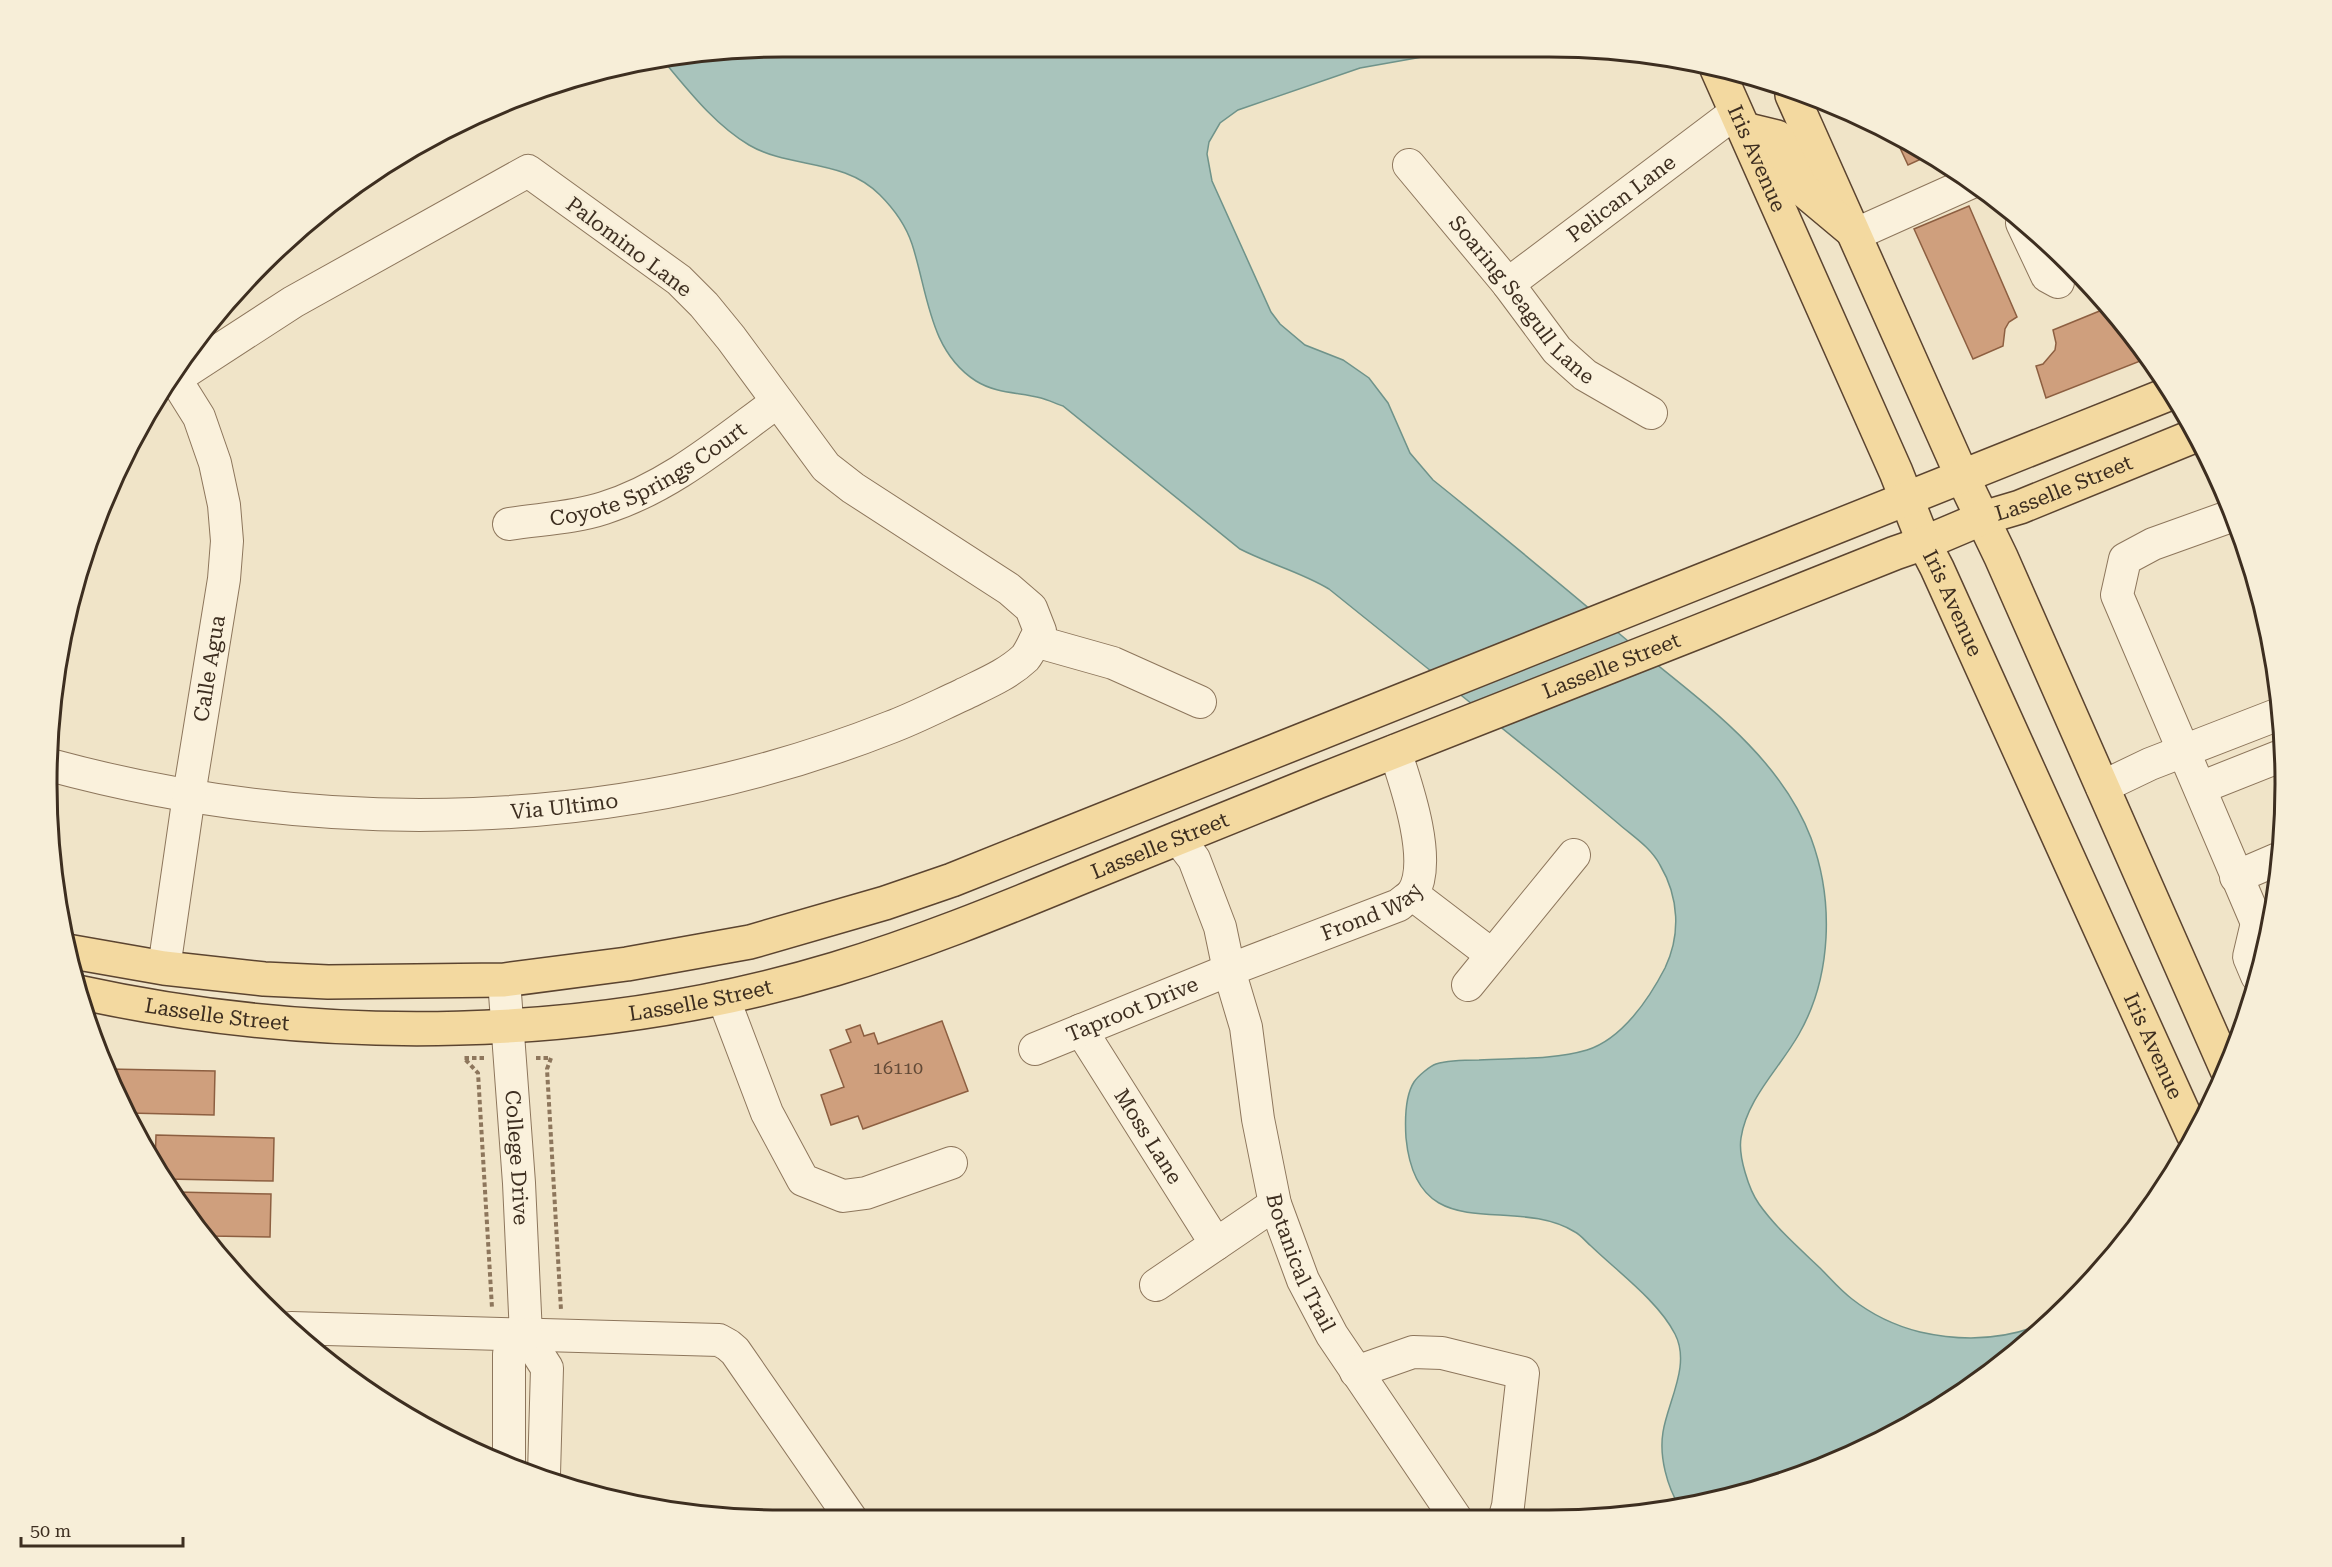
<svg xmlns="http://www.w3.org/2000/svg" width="2332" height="1567" font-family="'Roboto Serif',serif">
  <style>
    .water { fill: #a9c4bc; stroke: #6f938a; stroke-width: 1.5 }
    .building { fill: #cf9f7d; stroke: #8d5f41; stroke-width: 1.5 }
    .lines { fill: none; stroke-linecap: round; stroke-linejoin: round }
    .minor-casing { stroke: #8d765c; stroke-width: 34 }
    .major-casing { stroke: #5b4430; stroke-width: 36 }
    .path { stroke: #8d765c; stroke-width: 4; stroke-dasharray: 4.5 3; stroke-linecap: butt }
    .minor { stroke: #faf1dc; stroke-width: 32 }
    .major { stroke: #f3d9a0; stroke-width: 33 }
    .labels { text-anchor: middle; stroke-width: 5; stroke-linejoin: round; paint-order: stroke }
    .number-label { font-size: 18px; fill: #624a37 }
    .street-label { font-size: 21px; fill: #3d2e20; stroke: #f7eed8 }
    .rim { fill: none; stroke: #3d2e20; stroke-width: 3 }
  </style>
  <rect width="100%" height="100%" fill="#f0e4c8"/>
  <path class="water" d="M1546 47 1536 51 1508 57 1449 55 1422 57 1360 68 1238 110 1220 123 1209 142 1207 154 1212 181 1271 312 1280 324 1305 345 1343 360 1369 378 1388 403 1410 453 1433 480C1499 533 1564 587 1628 641 1696 698 1778 752 1811 838 1834 900 1832 976 1799 1034 1780 1068 1747 1098 1741 1138 1738 1156 1749 1190 1759 1204 1776 1228 1799 1248 1820 1268 1830 1278 1840 1290 1852 1299 1871 1314 1896 1326 1920 1332 1964 1342 2008 1340 2049 1321L1958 1396 1831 1464 1693 1506 1680 1508C1667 1486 1659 1457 1663 1432 1668 1401 1691 1365 1675 1334 1658 1301 1618 1272 1591 1246 1586 1242 1581 1235 1575 1232 1512 1193 1417 1251 1406 1138 1405 1122 1405 1096 1414 1082 1418 1076 1430 1066 1436 1064 1449 1060 1466 1060 1479 1060 1514 1058 1553 1060 1587 1050 1622 1039 1649 999 1665 968 1681 935 1679 897 1660 865 1651 848 1634 837 1620 825 1600 808 1579 791 1559 774 1482 712 1406 651 1329 589 1301 572 1269 564 1240 549L1063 406C1056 404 1049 400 1041 398 1019 392 997 394 976 381 929 351 928 293 912 244 906 226 893 208 880 195 844 158 790 169 749 145 714 124 688 90 662 59L687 53Z"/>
  <g class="building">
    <polygon points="1893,133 1930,155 1908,165"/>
    <polygon points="1969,206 2017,317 2009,322 2005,329 2003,346 1973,359 1914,229"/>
    <polygon points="2107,308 2148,358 2046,398 2036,366 2043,364 2055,350 2056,343 2053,330"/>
    <polygon points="942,1021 968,1091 863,1129 858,1116 831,1125 821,1095 844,1087 830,1050 851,1042 846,1030 860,1025 864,1036 874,1033 878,1044"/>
    <polygon points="107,1069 215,1071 214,1115 128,1113"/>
    <polygon points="156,1135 274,1138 273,1181 166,1179 155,1165"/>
    <polygon points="176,1192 271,1194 270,1237 210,1236"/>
  </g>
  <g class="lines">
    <defs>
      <g id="minor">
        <path id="s1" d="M1409 165 1508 284 1557 350 1585 375 1651 413"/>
        <polyline points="2022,223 2047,276 2058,282"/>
        <polyline points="1856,234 1972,182"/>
        <path id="s2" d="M1508 284 1736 112"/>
        <polyline points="2234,515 2153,544 2125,559 2117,595 2257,923 2272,917"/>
        <path id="s3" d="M509 524C540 519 574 518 604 508 670 487 722 442 777 402"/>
        <polyline points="1035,641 1113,663 1200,702"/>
        <path id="s4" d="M50 765C327 840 623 833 891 727 915 718 938 706 962 695 984 684 1007 675 1025 658 1031 651 1035 639 1040 631L1031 608 1009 589 853 488 826 467 731 338 704 305 679 280 528 171 293 302 176 378"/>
        <polyline points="2102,787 2150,764 2279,714"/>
        <polyline points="2200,788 2283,755"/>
        <path id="s5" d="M1178 838 1194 859 1220 927 1229 970 1246 1027 1258 1119 1275 1204 1303 1280 1332 1335 1457 1520"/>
        <polyline points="2236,877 2278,859"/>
        <polyline points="1412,894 1492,955"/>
        <path id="s6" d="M164 968 189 795 224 579 227 541 224 505 215 463 199 417 174 377"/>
        <polyline points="2257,976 2249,957 2257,923"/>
        <path id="s7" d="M504 980 519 1183 526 1335 547 1368 544 1474"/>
        <polyline points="1468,985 1574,855"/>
        <polyline points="723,997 767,1113 803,1180 843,1196 866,1193 951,1163"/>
        <path id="s8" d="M1081 1030 1216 1244"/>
        <path id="s9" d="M1035 1049 1229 970 1399 905C1403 901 1410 897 1413 893 1433 861 1406 784 1395 751"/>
        <polyline points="1156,1285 1275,1204"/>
        <polyline points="291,1328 719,1340 728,1345 735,1351 852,1520"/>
        <polyline points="1356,1372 1413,1352 1442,1353 1523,1373 1508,1506 1504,1520"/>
        <polyline points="509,1462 509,1354 526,1335"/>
      </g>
      <g id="major">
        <path id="s10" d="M1717 69 1896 472 1924 543 1937 568 2193 1134"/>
        <polyline points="1792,95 1962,476 2001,557 2227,1070"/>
        <polyline points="1744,129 1777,137 1801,188 1850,229"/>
        <polyline points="67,951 164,968 264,979 328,982 504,980 627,964 750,942 885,903 952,880 2171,393"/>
        <path id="s11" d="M78 992C326 1046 592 1042 835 969 918 944 997 912 1077 879 1157 847 1237 815 1317 782 1509 705 1703 631 1895 553L1924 543 1983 518 2020 507 2194 436"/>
      </g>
    </defs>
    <use href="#minor" class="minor-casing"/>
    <use href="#major" class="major-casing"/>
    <g class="path">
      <polyline points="484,1058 464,1058 478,1073 492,1308"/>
      <polyline points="536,1058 551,1058 547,1069 561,1310"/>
    </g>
    <use href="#minor" class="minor"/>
    <use href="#major" class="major"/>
  </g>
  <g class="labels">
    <g class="number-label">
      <text x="898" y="1074">16110</text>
    </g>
    <g class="street-label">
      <text dy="7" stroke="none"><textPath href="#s10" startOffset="98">Iris Avenue</textPath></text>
      <text dy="7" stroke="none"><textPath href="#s2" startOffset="142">Pelican Lane</textPath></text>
      <text transform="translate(629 247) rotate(37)" y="7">Palomino Lane</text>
      <text dy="7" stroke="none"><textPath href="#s1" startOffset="176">Soaring Seagull Lane</textPath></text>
      <text dy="7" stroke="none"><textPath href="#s3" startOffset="150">Coyote Springs Court</textPath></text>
      <text dy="7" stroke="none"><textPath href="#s11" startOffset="2085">Lasselle Street</textPath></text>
      <text dy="7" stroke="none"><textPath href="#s10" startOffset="584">Iris Avenue</textPath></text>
      <text dy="7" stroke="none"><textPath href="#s11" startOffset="1599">Lasselle Street</textPath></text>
      <text dy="7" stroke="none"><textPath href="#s6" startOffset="303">Calle Agua</textPath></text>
      <text dy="7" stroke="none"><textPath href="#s4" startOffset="519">Via Ultimo</textPath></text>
      <text dy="7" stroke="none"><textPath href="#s11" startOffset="1113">Lasselle Street</textPath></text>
      <text dy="7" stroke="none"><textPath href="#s9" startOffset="364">Frond Way</textPath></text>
      <text dy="7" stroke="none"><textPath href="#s11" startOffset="627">Lasselle Street</textPath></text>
      <text dy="7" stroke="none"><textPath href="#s9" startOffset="105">Taproot Drive</textPath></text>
      <text dy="7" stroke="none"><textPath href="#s11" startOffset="141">Lasselle Street</textPath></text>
      <text dy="7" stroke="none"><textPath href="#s10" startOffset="1070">Iris Avenue</textPath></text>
      <text dy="7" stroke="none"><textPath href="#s8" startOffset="126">Moss Lane</textPath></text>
      <text dy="7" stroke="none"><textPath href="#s7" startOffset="178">College Drive</textPath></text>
      <text dy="7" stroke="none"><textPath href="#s5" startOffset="446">Botanical Trail</textPath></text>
    </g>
  </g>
  <path d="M0 0H2332V1567H0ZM783 57H1549A726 726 0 0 1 2275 783V784A726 726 0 0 1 1549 1510H783A726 726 0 0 1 57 784V783A726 726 0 0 1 783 57Z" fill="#f7eed8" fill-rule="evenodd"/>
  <path class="rim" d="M783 57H1549A726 726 0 0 1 2275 783V784A726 726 0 0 1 1549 1510H783A726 726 0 0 1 57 784V783A726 726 0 0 1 783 57Z"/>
  <path d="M21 1537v9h162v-9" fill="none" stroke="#3d2e20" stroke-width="3"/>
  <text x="30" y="1537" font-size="18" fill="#3d2e20" stroke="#f7eed8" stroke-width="4.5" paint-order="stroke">50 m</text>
</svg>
